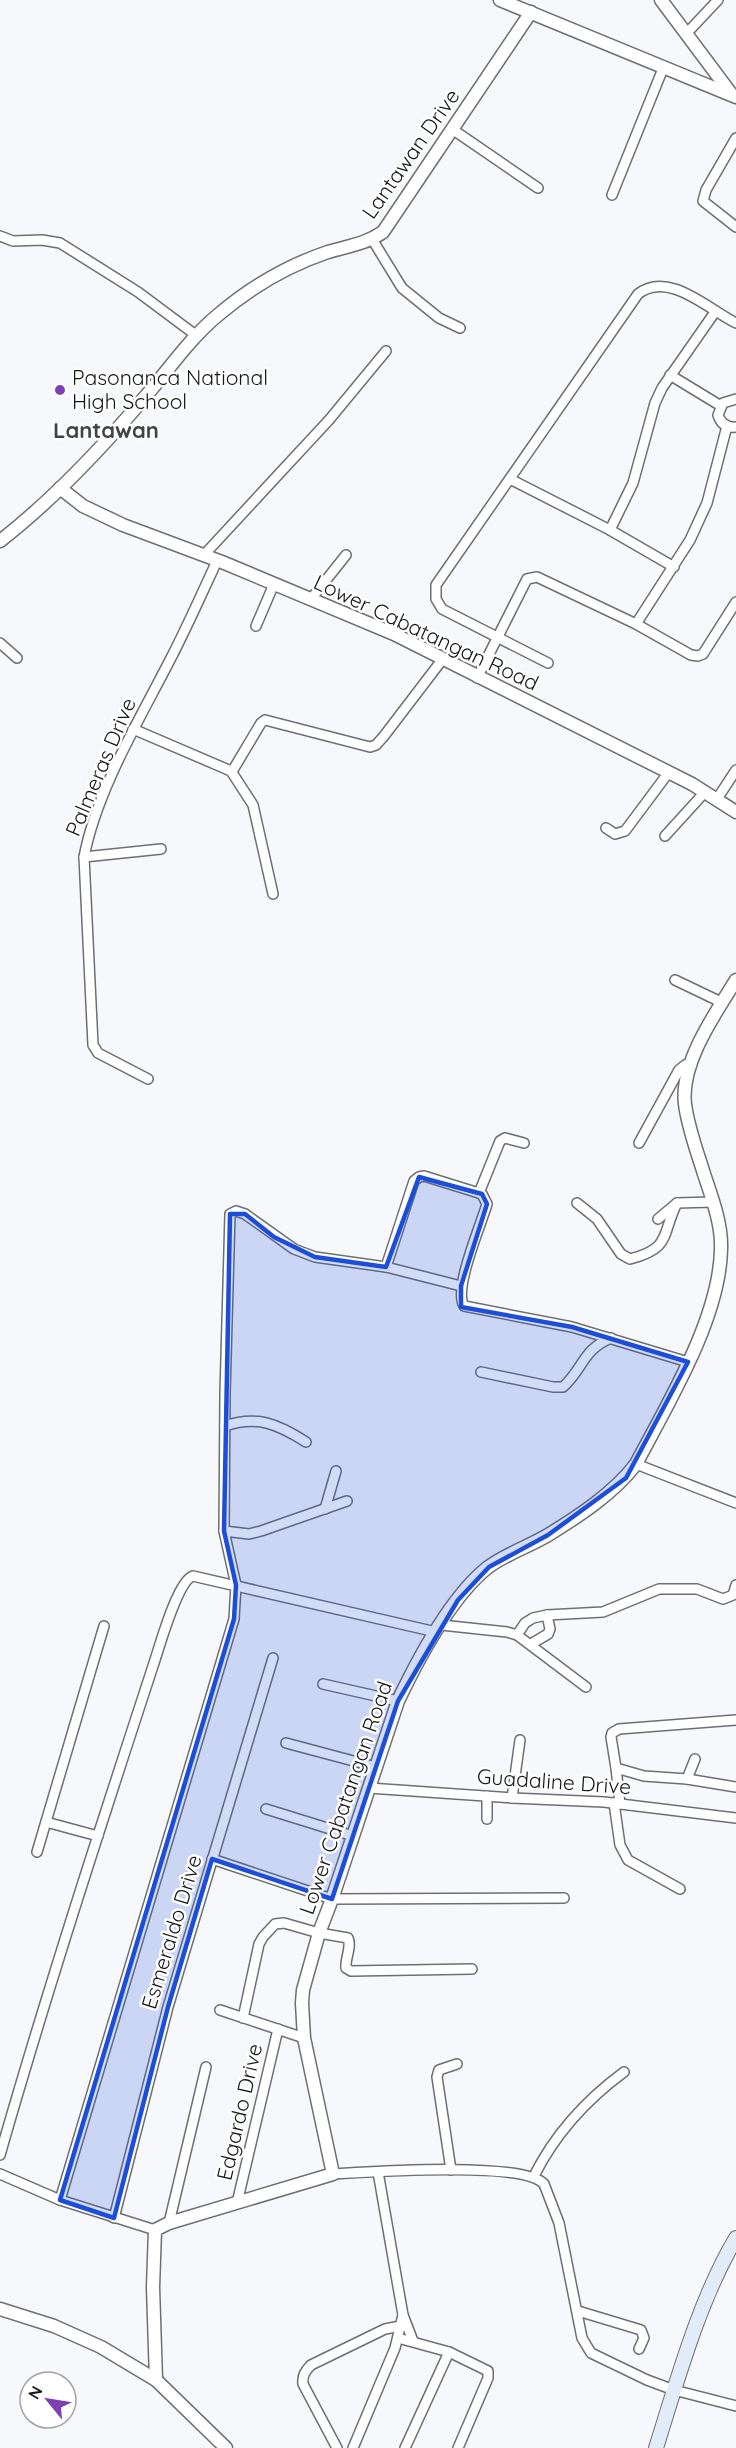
<svg xmlns="http://www.w3.org/2000/svg" width="736" height="2448" font-family="Quicksand,sans-serif">
  <style>
    .lines { fill: none; stroke-linecap: round; stroke-linejoin: round }
    .minor-casing { stroke: #6e6f72; stroke-width: 12 }
    .tertiary-casing { stroke: #6e6f72; stroke-width: 15 }
    .secondary-casing { stroke: #6e6f72; stroke-width: 16 }
    .minor { stroke: #fff; stroke-width: 9 }
    .tertiary { stroke: #fff; stroke-width: 12 }
    .secondary { stroke: #e2ecf9; stroke-width: 14 }
    .marked { fill: #1d4ed8; fill-opacity: 0.2; stroke: #1d4ed8; stroke-width: 4.5; stroke-linejoin: round }
    .poi-dot { fill: #7c3fb4; stroke: #fff; stroke-width: 2 }
    .labels { text-anchor: middle; stroke-width: 5; stroke-linejoin: round; paint-order: stroke }
    .street-label { font-size: 21px; fill: #151617; stroke: #fff }
    .poi-label { font-size: 21px; fill: #151617; stroke: #fff; text-anchor: start }
    .neighbourhood-label { font-size: 22px; font-weight: bold; fill: #424446; stroke: #fff }
  </style>
  <rect width="100%" height="100%" fill="#f7f8fc"/>
  <g class="lines">
    <defs>
      <g id="minor">
        <polyline points="686,34 718,0"/>
        <polyline points="452,129 538,188"/>
        <polyline points="736,138 706,190 703,201 736,227"/>
        <polyline points="612,195 664,66"/>
        <polyline points="0,236 13,241 42,240 60,243 138,292 197,336"/>
        <polyline points="372,239 402,288 439,318 460,328"/>
        <polyline points="670,375 721,406"/>
        <path d="M736 399 723 403 718 415C721 424 727 428 736 427"/>
        <polyline points="510,479 610,530 674,567"/>
        <polyline points="610,530 633,483 655,403 662,388 715,312"/>
        <polyline points="203,556 329,420 386,351"/>
        <polyline points="311,599 346,555"/>
        <polyline points="636,624 690,540 707,503 727,426"/>
        <polyline points="256,626 274,584"/>
        <polyline points="0,643 17,658"/>
        <path d="M548 663 442 609 436 599V585L638 294C668 270 708 309 736 323"/>
        <polyline points="477,678 527,579 537,577 636,624 691,655 698,656 703,654 736,602"/>
        <polyline points="133,729 231,771 233,770 261,723 265,720 370,747 376,745 384,736 442,660"/>
        <polyline points="231,771 253,805 273,894"/>
        <polyline points="717,799 736,770"/>
        <polyline points="606,828 615,834 625,831 669,772"/>
        <polyline points="665,836 705,792"/>
        <polyline points="84,857 161,849"/>
        <polyline points="675,980 723,1003"/>
        <path d="M148 1079 98 1053 93 1045 84 857C97 789 141 717 172 656 188 625 202 593 217 561"/>
        <polyline points="639,1143 679,1070 685,1065 690,1064"/>
        <polyline points="479,1193 500,1141 505,1138 524,1143"/>
        <path d="M577 1203 597 1219 621 1254 630 1259C672 1248 661 1235 677 1203"/>
        <polyline points="658,1219 677,1203 713,1202"/>
        <path d="M386 1267 414 1181 419 1177 424 1176 482 1194 487 1204C481 1225 453 1289 464 1306L572 1327 688 1362"/>
        <path d="M481 1372 553 1387H563C584 1368 582 1350 611 1338"/>
        <path d="M225 1426C257 1415 278 1424 306 1442"/>
        <polyline points="636,1464 736,1503"/>
        <polyline points="325,1509 336,1471"/>
        <polyline points="224,1531 249,1534 261,1531 347,1501"/>
        <polyline points="441,1625 507,1632 517,1635 586,1687"/>
        <polyline points="517,1635 525,1623 533,1618 547,1615 603,1612 659,1589 697,1589 723,1599 733,1595 736,1585"/>
        <polyline points="531,1644 548,1634 550,1629 547,1615"/>
        <polyline points="323,1684 398,1701"/>
        <polyline points="286,1743 376,1767"/>
        <polyline points="616,1768 611,1737 612,1733 619,1729 736,1720"/>
        <polyline points="687,1779 736,1787"/>
        <polyline points="369,1788 512,1798 604,1802 736,1818"/>
        <polyline points="487,1796 487,1819"/>
        <polyline points="512,1798 520,1740"/>
        <polyline points="614,1803 620,1845 628,1860 680,1889"/>
        <polyline points="620,1804 616,1768 644,1776 687,1779 695,1759"/>
        <polyline points="266,1809 353,1836"/>
        <polyline points="46,1822 98,1836"/>
        <polyline points="37,1852 104,1626"/>
        <polyline points="212,1859 332,1899 564,1898"/>
        <polyline points="220,2010 304,2038"/>
        <path d="M243 2018 259 1944 263 1937 275 1924 284 1923 319 1933 348 1938C352 1947 345 1958 346 1968L351 1971 472 1969"/>
        <path d="M0 2155C47 1991 100 1828 153 1666 159 1649 177 1581 193 1576L436 1632"/>
        <polyline points="451,2170 437,2077 439,2070 457,2064"/>
        <polyline points="0,2174 60,2200 155,2230"/>
        <path d="M333 2174C368 2172 524 2161 544 2184L559 2223 582 2338 591 2353 647 2380 674 2390 736 2406"/>
        <path d="M534 2176C555 2134 586 2100 624 2072"/>
        <polyline points="60,2200 234,1619 236,1585 224,1531 225,1394 230,1214 236,1211 245,1214 294,1249 315,1257 386,1267 461,1286"/>
        <polyline points="237,2203 278,2029"/>
        <polyline points="114,2218 168,2007 273,1658"/>
        <polyline points="169,2223 206,2067"/>
        <polyline points="578,2311 641,2330 644,2338 639,2349"/>
        <polyline points="403,2315 413,2341"/>
        <polyline points="398,2338 449,2352 488,2371 488,2378 458,2448"/>
        <path d="M337 2448 303 2384C302 2376 305 2371 311 2365L385 2329 401 2326"/>
        <polyline points="353,2448 395,2348 403,2315 378,2172"/>
        <polyline points="405,2448 449,2352"/>
      </g>
      <g id="tertiary">
        <polyline points="500,0 736,97"/>
        <polyline points="661,0 732,95"/>
        <polyline points="60,488 83,506 123,525 222,562 394,634 692,784 736,812"/>
        <path d="M0 541C54 499 101 449 145 397 169 369 190 338 218 315 251 287 286 266 328 252 348 246 366 244 383 232L531 12"/>
        <polyline points="0,2309 54,2326 101,2347 156,2380 226,2448"/>
        <path d="M156 2380 153 2287 155 2230 169 2223 333 2174 304 2038 302 2003 303 1990 319 1933 332 1899 398 1701C418 1659 451 1597 487 1568 505 1554 528 1547 548 1535 579 1516 614 1493 636 1464 668 1403 720 1318 721 1249 722 1224 712 1198 704 1174 697 1151 688 1128 685 1104 680 1063 715 1014 736 980"/>
      </g>
      <path id="secondary" d="M656 2448C677 2381 700 2298 736 2238"/>
    </defs>
    <use href="#minor" class="minor-casing"/>
    <use href="#tertiary" class="tertiary-casing"/>
    <use href="#secondary" class="secondary-casing"/>
    <use href="#minor" class="minor"/>
    <use href="#tertiary" class="tertiary"/>
    <use href="#secondary" class="secondary"/>
  </g>
  <path class="marked" d="M419 1177 482 1194 487 1204 461 1286V1307L572 1327 688 1362 626 1478 548 1535 489 1567 458 1600 398 1701 332 1899 212 1859 168 2007 114 2218 60 2200 234 1619 236 1585 224 1531 230 1214H245L274 1237 315 1257 386 1267Z"/>
  <circle class="poi-dot" cx="60" cy="390" r="6"/>
  <g class="labels">
    <g class="street-label">
      <text transform="translate(411 154) rotate(-55)" y="7">Lantawan Drive</text>
      <text transform="translate(426 633) rotate(25)" y="7">Lower Cabatangan Road</text>
      <text transform="translate(101 767) rotate(-67)" y="7">Palmeras Drive</text>
      <text transform="translate(554 1782) rotate(4)" y="7">Guadaline Drive</text>
      <text transform="translate(346 1798) rotate(-71)" y="7">Lower Cabatangan Road</text>
      <text transform="translate(172 1932) rotate(-73)" y="7">Esmeraldo Drive</text>
      <text transform="translate(240 2112) rotate(-77)" y="7">Edgardo Drive</text>
    </g>
    <g class="poi-label">
      <text x="72" y="385">Pasonanca National<tspan x="72" dy="24">High School</tspan></text>
    </g>
    <g class="neighbourhood-label">
      <text x="106" y="438">Lantawan</text>
    </g>
  </g>
  <g transform="translate(48 2400) rotate(300)"><circle r="28" fill="#ffffff" stroke="#a1a2a2" stroke-width="1.5"/>
  <path d="M0-4.5L10 22L0 15L-10 22Z" fill="#7c3fb4"/>
  <text y="-9" font-size="16" font-weight="bold" text-anchor="middle" fill="#151617">N</text>
  </g>
</svg>
